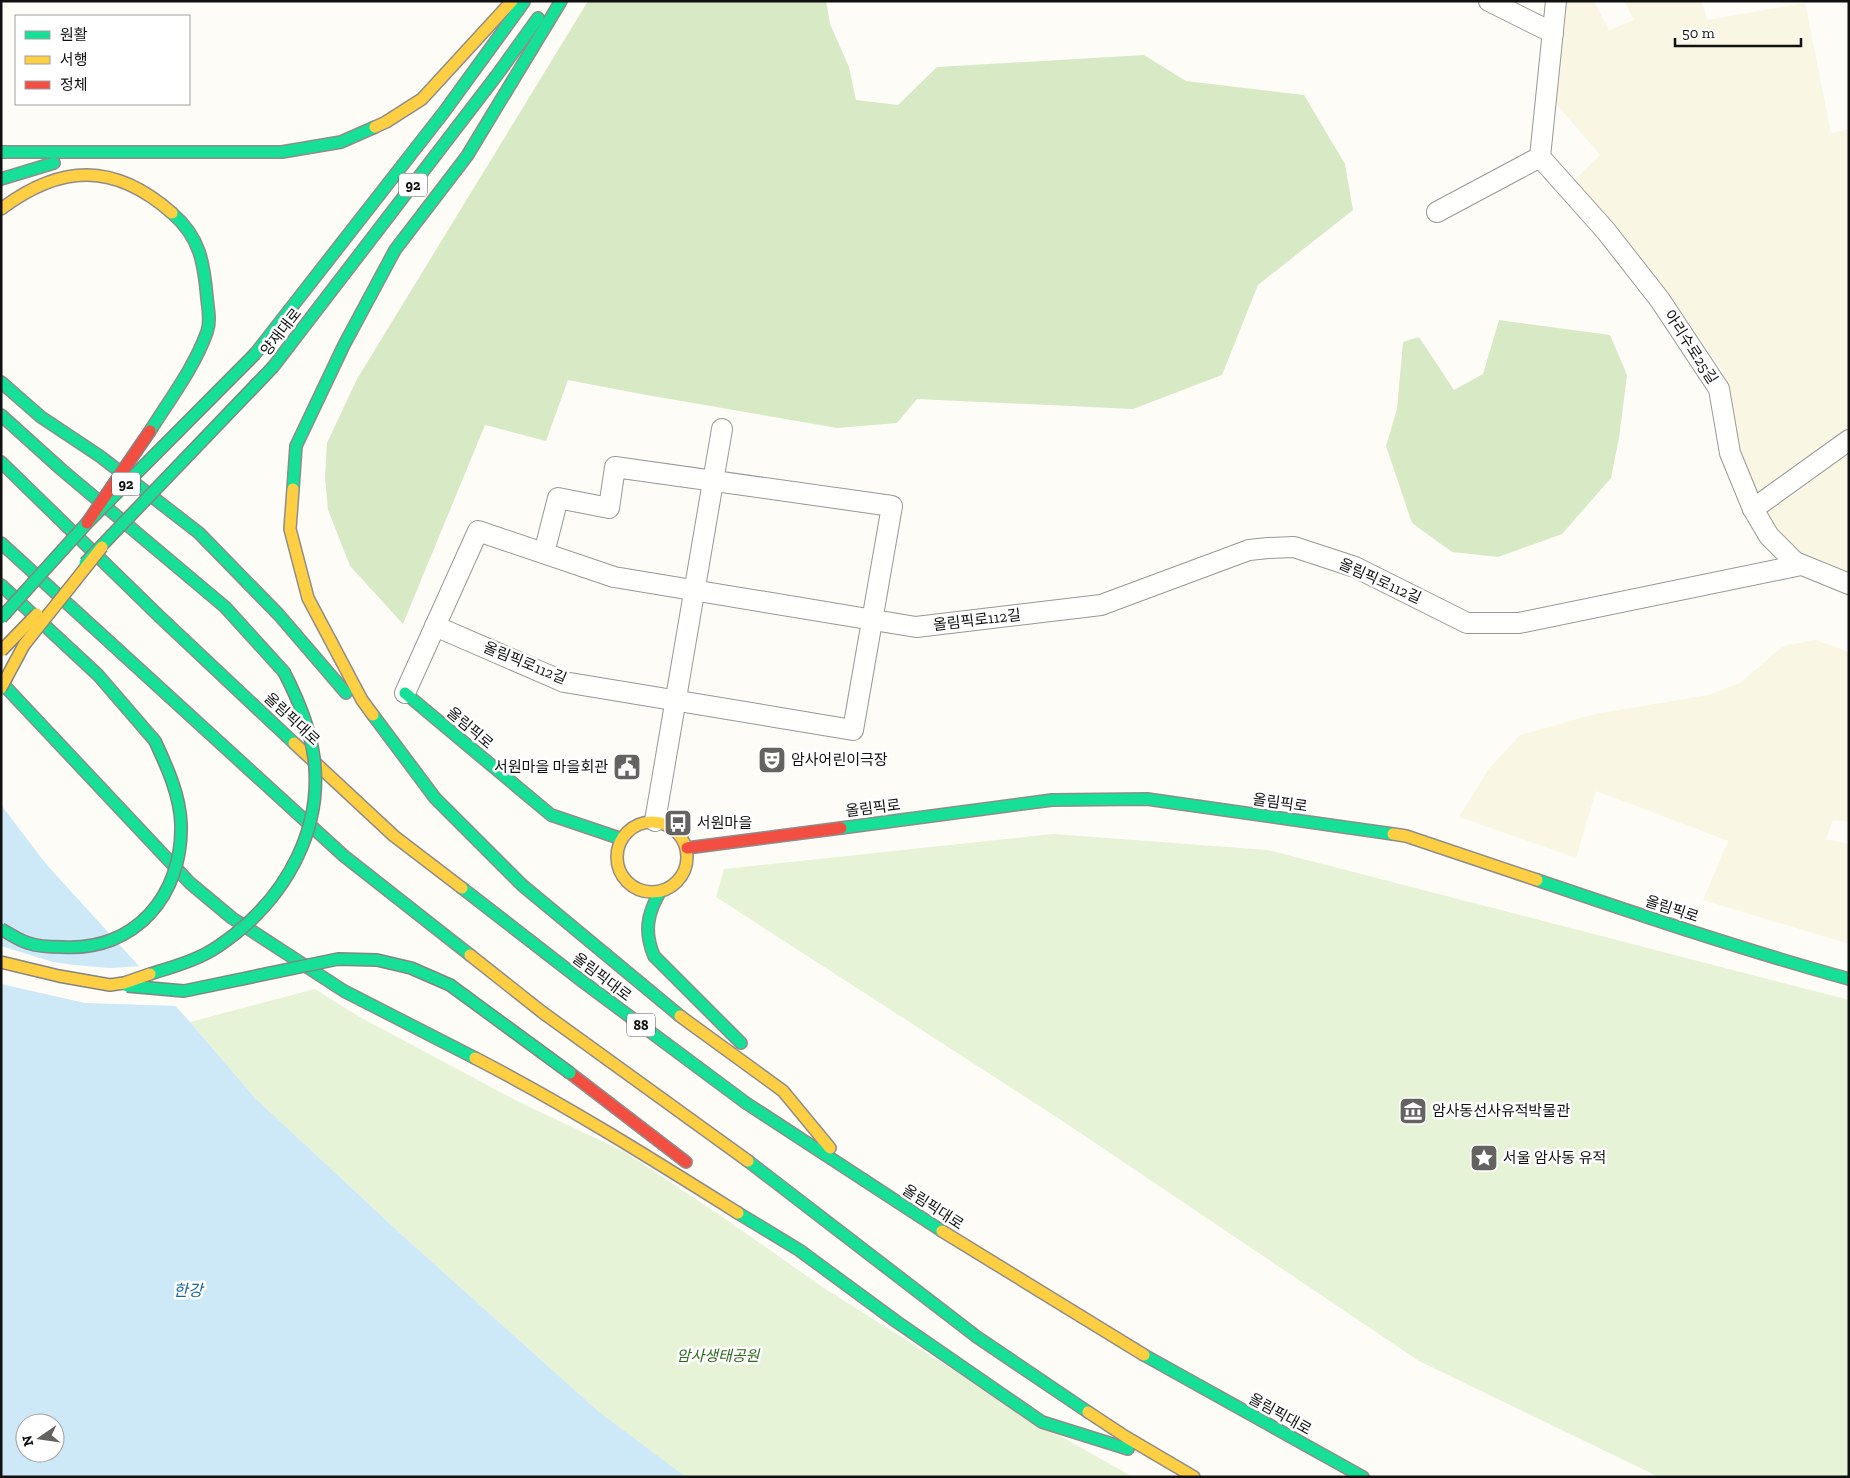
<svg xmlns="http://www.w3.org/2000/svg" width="1850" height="1478" font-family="'Zilla Slab','Noto Sans KR',serif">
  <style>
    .farmland { fill: #f9f7e4 }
    .green { fill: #e7f3d7 }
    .forest { fill: #d8eac5 }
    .water { fill: #cde8f7; fill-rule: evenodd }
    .pier { fill: #fdfcf7 }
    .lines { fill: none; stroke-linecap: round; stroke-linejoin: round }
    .street-casing { stroke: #979795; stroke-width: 22 }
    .fast-casing { stroke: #8e8d8b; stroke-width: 14 }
    .slow-casing { stroke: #8e8d8b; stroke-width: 14 }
    .jam-casing { stroke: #8e8d8b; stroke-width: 14 }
    .street { stroke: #fffffe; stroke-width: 20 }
    .fast { stroke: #16e098; stroke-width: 11 }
    .slow { stroke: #ffcf43; stroke-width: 11 }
    .jam { stroke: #f24e42; stroke-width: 11 }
    .fast-bridge-casing { stroke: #858482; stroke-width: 14; stroke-linecap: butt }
    .slow-bridge-casing { stroke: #858482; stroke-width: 14; stroke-linecap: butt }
    .jam-bridge-casing { stroke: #858482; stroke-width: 14; stroke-linecap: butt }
    .fast-bridge { stroke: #16e098; stroke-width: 11 }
    .slow-bridge { stroke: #ffcf43; stroke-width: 11 }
    .jam-bridge { stroke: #f24e42; stroke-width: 11 }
    .labels { text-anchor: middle; stroke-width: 5; stroke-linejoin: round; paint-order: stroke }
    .shield { fill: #fff; stroke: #585858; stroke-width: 1 }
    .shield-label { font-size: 14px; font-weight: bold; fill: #111 }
    .street-label { font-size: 15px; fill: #111; stroke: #fff }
    .poi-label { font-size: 15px; fill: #111; stroke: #fff; text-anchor: start }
    .park-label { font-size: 15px; font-style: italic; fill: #2f6b1f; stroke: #fff }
    .water-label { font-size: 16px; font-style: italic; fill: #1768a6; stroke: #fff }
  </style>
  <rect width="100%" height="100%" fill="#fdfcf7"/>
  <g class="farmland">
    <polygon points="1563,1 1594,1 1609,30 1634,20 1624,1 1702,1 1707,20 1805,3 1831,133 1849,129 1849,432 1755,497 1738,447 1730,398 1723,372 1687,320 1574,181 1600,155 1552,99"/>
    <polygon points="1849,448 1849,577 1818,565 1780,537 1761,509"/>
    <polygon points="1816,640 1849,652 1849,822 1833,820 1826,839 1849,844 1849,944 1703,900 1728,841 1596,791 1576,858 1459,817 1490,767 1520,735 1595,714 1708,695 1740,683 1783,646"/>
  </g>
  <g class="green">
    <polygon points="1053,834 1268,850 1849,1000 1849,1477 1659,1477 1419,1361 1061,1120 716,897 724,869"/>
    <polygon points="315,989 358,1016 521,1103 625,1152 724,1218 824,1288 1039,1424 1133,1477 686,1477 598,1411 402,1235 255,1098 190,1022"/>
  </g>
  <g class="forest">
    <polygon points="588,1 826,1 830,24 849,67 856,100 898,105 937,67 1144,55 1186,81 1304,95 1345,164 1353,210 1258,285 1222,375 1133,409 917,399 897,423 837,428 641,394 568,380 546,441 485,425 403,624 350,566 328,510 325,477 327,443 357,379"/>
    <polygon points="1499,320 1610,335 1627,375 1619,438 1611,478 1562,534 1498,557 1452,552 1412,523 1386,446 1397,409 1403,342 1419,337 1454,390 1483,374"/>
  </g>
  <path class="water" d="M1 805 46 864 190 1022 255 1098 402 1235 598 1411 686 1477H1ZM25 1423H55V1453H25Z"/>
  <polygon class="pier" points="1,946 53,962 74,965 110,968 142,966 178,1006 85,1003 1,984"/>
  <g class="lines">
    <defs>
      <g id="street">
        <polyline points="1489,1 1553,33"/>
        <polyline points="1540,157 1606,231 1660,300 1719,389 1730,453 1753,509 1769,536 1795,562 1849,584"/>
        <polyline points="1437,212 1540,157 1556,1"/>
        <polyline points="1753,509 1849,440"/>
        <polyline points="435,626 564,682 853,730 892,506 615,467 609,508 558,498 544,553"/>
        <polyline points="405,693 478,531 614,577 916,627 1101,605 1249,550 1268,548 1294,547 1355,567 1467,623 1519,623 1801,565"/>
        <polyline points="655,821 722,429"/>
      </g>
      <g id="fast">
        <polyline points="1,152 282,152 341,142 375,127"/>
        <polyline points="1,179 54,163"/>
        <polyline points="255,354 444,112 524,2"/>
        <polyline points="273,367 497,75 538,18"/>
        <polyline points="1,382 41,417 101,457 199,533 279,615 346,693"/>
        <polyline points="1,415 62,470 225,607 284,672"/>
        <path d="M150 431C170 399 194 368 207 332 211 321 208 309 207 298 204 263 200 237 172 213"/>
        <polyline points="1,462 160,617 294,743"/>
        <polyline points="293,489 296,446 344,345 395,250 467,156 561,1"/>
        <polyline points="1,543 344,856 470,955"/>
        <polyline points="1,585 98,675 155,741"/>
        <polyline points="1,682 190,883 232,918 344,991 475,1058"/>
        <polyline points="405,693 551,815 622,839"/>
        <polyline points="373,715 435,798 522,885 680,1016"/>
        <polyline points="841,828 1052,800 1147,799 1393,834"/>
        <path d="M1537 880C1640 915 1744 950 1849 979"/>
        <polyline points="462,888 582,981 746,1103 942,1231"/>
        <path d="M660 892C647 914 644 932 654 956L741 1043"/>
        <polyline points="748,1161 977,1337 1088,1412"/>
        <polyline points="738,1213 799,1250 897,1322 1042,1422 1128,1449"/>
        <polyline points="1144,1355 1363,1477"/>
      </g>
      <g id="slow">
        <polyline points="375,127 386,122 422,99 512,1"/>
        <path d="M1 209C61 164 114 162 172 213"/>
        <polyline points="293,489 290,529 308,598 362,700 373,715"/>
        <polyline points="294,743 394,836 462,888"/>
        <circle cx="652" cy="857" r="35"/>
        <polyline points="1393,834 1406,836 1537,880"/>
        <polyline points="470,955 542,1012 748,1161"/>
        <polyline points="680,1016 783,1091 830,1148"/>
        <path d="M475 1058C566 1105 652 1159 738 1213"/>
        <polyline points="942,1231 1144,1355"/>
        <polyline points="1088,1412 1126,1437 1194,1477"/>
      </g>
      <g id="jam">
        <polyline points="687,848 841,828"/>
        <polyline points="570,1073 686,1162"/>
      </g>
    </defs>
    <use href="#street" class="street-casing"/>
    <use href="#fast" class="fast-casing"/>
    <use href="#slow" class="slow-casing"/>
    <use href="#jam" class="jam-casing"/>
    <use href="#street" class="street"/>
    <use href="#fast" class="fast"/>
    <use href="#slow" class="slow"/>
    <use href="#jam" class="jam"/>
    <defs>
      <g id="fast-bridge">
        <polyline points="85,563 273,367"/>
        <polyline points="1,618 87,523 255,354"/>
        <path d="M1 929C10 934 18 940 28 943 39 947 51 947 62 947 135 952 183 895 181 824 180 795 167 767 155 741"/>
        <path d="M150 974C169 968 189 963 207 953 217 948 226 941 235 934 288 892 323 827 314 758 310 727 298 699 284 672"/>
        <polyline points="127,986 184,991 338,959 377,960 411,968 450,985 570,1073"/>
      </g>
      <g id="slow-bridge">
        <polyline points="1,651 37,614"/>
        <polyline points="1,688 24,645 102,547"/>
        <polyline points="1,962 59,976 110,985 124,983 150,974"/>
      </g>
      <polyline id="jam-bridge" points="87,523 150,431"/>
    </defs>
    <use href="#fast-bridge" class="fast-bridge-casing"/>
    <use href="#slow-bridge" class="slow-bridge-casing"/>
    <use href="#jam-bridge" class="jam-bridge-casing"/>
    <use href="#fast-bridge" class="fast-bridge"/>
    <use href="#slow-bridge" class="slow-bridge"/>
    <use href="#jam-bridge" class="jam-bridge"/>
  </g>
  <defs>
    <symbol id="theatre-square" viewBox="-11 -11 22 22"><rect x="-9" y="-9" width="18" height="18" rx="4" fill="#646362" stroke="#fff"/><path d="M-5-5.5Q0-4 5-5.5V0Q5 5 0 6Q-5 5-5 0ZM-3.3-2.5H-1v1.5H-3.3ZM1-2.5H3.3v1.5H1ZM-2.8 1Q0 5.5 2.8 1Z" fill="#fff"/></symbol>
    <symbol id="civic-square" viewBox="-11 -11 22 22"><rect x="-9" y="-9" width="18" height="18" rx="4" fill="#646362" stroke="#fff"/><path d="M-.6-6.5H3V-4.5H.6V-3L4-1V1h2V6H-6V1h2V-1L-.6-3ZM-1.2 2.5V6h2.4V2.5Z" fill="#fff"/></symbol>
    <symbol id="bus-square" viewBox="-11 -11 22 22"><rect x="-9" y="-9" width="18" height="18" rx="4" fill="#646362" stroke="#fff"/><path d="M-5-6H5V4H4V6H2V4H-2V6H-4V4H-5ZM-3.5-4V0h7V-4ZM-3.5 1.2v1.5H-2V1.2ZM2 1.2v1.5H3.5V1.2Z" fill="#fff"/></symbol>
    <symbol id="museum-square" viewBox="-11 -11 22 22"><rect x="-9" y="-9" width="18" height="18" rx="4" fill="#646362" stroke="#fff"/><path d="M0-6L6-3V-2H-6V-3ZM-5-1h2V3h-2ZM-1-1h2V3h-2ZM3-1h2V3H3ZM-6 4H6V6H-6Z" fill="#fff"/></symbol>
    <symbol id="sight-square" viewBox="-11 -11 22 22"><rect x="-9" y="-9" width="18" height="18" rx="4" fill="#646362" stroke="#fff"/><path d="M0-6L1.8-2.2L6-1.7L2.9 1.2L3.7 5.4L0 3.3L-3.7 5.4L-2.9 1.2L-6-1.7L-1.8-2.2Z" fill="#fff"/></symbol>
  </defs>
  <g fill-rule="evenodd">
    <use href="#theatre-square" x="756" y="744" width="32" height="32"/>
    <use href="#civic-square" x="611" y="751" width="32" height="32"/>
    <use href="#bus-square" x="662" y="807" width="32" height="32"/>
    <use href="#museum-square" x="1397" y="1095" width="32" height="32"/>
    <use href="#sight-square" x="1468" y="1142" width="32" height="32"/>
  </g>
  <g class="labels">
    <g class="shield">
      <rect x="399" y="173.5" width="28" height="23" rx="4"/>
      <rect x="112" y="472.5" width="28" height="23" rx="4"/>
      <rect x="627" y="1013.5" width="28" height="23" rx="4"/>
    </g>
    <g class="shield-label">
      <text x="413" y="190">92</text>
      <text x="126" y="489">92</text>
      <text x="641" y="1030">88</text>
    </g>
    <g class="street-label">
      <text transform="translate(281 332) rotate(-52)" y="5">양재대로</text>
      <text transform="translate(1691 347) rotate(57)" y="5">아리수로25길</text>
      <text transform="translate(1380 581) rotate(24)" y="5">올림픽로112길</text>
      <text transform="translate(977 620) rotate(-7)" y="5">올림픽로112길</text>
      <text transform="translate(525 663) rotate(22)" y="5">올림픽로112길</text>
      <text transform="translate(292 719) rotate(43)" y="5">올림픽대로</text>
      <text transform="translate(470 728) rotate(40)" y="5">올림픽로</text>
      <text transform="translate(1280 803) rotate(8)" y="5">올림픽로</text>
      <text transform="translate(873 808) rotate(-7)" y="5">올림픽로</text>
      <text transform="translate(1672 909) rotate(18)" y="5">올림픽로</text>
      <text transform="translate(602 977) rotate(37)" y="5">올림픽대로</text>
      <text transform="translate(933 1207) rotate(33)" y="5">올림픽대로</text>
      <text transform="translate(1280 1414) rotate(29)" y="5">올림픽대로</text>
    </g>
    <g class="poi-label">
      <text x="791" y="765">암사어린이극장</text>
      <text x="608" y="772" text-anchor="end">서원마을 마을회관</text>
      <text x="697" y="828">서원마을</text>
      <text x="1432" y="1116">암사동선사유적박물관</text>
      <text x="1503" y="1163">서울 암사동 유적</text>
    </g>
    <g class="park-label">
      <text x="718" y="1361">암사생태공원</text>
    </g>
    <g class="water-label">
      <text x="188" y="1296">한강</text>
    </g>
  </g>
  <rect width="1850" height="1478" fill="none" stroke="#111111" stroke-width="5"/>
  <rect x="15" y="15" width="175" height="90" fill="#ffffff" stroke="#a0a0a0"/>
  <rect x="25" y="31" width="25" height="8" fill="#16e098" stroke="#a0a0a0"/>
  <text x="60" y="40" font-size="15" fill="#111111">원활</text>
  <rect x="25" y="56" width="25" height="8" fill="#ffcf43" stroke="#a0a0a0"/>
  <text x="60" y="65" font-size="15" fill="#111111">서행</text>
  <rect x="25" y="81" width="25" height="8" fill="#f24e42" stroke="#a0a0a0"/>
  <text x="60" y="90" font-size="15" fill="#111111">정체</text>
  <g transform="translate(40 1438) rotate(257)"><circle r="24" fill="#ffffff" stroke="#a0a0a0"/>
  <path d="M0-4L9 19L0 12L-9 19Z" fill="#646362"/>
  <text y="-8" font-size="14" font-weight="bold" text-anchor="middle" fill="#111111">N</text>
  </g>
  <path d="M1675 38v8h126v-8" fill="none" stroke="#111111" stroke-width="2.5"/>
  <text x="1682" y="38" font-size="15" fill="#111111" stroke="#ffffff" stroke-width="4" paint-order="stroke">50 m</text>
</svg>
